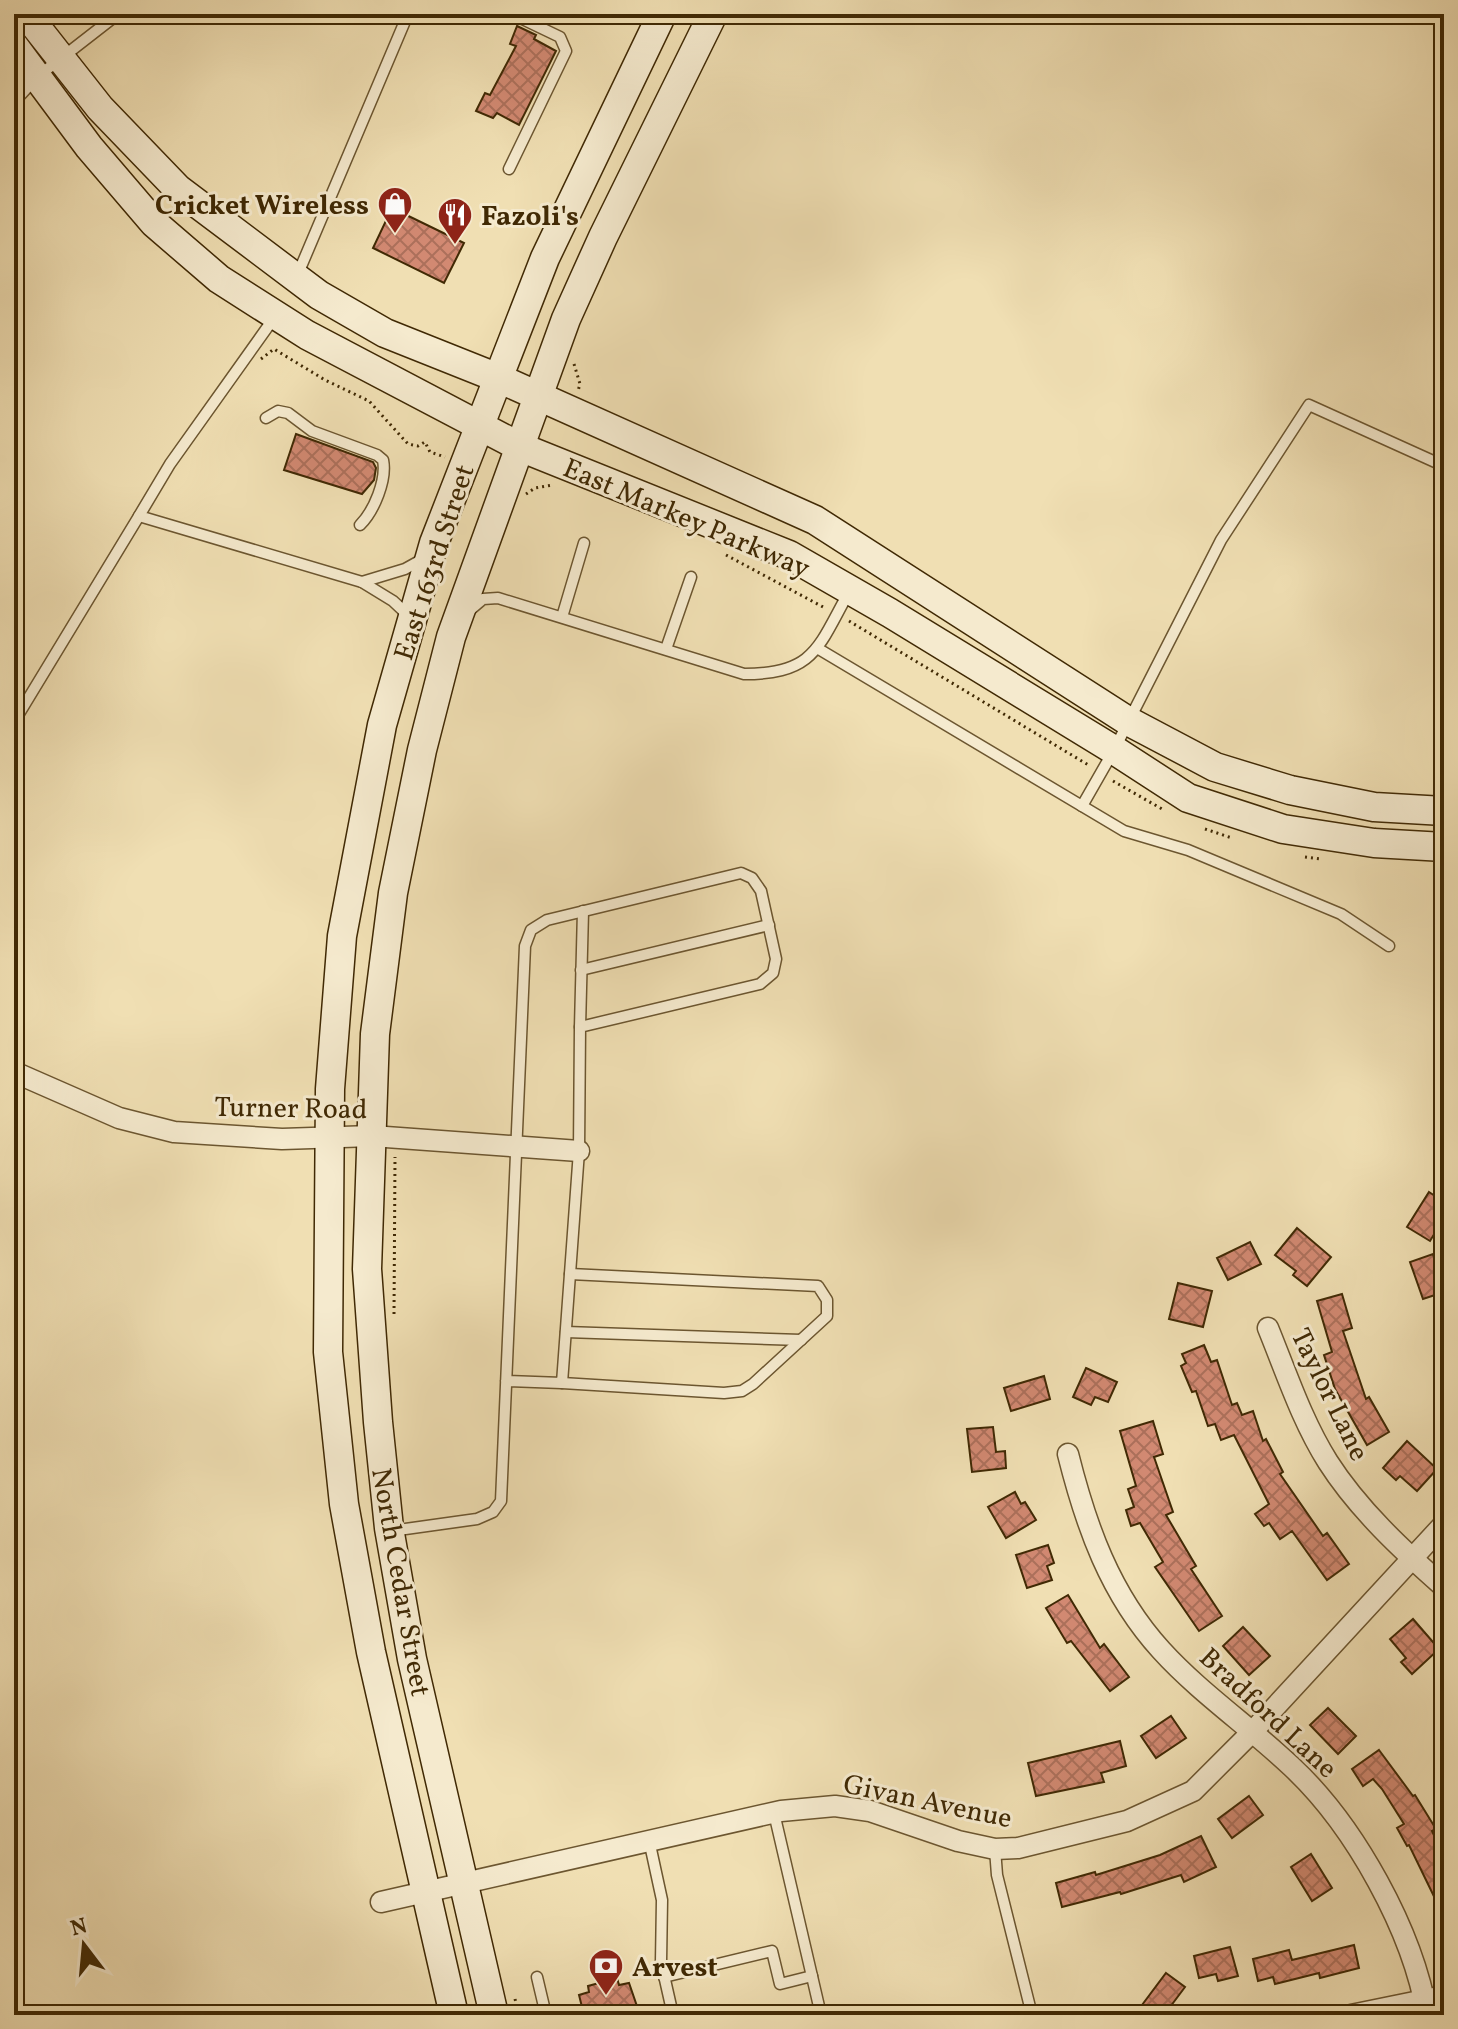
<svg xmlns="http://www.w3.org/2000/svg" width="1458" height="2029" font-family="Vollkorn,serif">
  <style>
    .building { fill: url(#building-cross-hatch); stroke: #402904; stroke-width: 2 }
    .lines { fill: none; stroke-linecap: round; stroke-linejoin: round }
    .lane-casing { stroke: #6c5630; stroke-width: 13 }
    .street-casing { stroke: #6c5630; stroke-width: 23 }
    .secondary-casing { stroke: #402904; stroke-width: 31 }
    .path { stroke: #402904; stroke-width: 3; stroke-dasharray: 2 4; stroke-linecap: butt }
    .lane { stroke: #f5eace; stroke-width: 10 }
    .street { stroke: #f5eace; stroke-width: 20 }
    .secondary { stroke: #f5eace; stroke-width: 28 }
    .labels { text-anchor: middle; stroke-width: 6; stroke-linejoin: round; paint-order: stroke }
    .poi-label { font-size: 28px; font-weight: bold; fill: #402904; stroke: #f5eace; text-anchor: start }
    .street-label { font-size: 28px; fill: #402904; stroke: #f5eace }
  </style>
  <defs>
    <pattern id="building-cross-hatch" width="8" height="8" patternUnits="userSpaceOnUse" patternTransform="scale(2)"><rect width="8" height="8" fill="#d28972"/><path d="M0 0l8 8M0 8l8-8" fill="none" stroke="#ac705b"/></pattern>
  </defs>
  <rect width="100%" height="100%" fill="#f0dfb3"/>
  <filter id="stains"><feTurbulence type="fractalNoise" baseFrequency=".0025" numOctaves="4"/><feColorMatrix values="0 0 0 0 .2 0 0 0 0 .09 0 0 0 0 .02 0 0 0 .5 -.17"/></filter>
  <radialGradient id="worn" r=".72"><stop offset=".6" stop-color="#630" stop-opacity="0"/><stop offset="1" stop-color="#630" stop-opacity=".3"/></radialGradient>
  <g class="building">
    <polygon points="517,26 536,35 534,39 556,51 519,125 497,113 493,118 476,111 485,93 490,95 516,46 510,44"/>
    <polygon points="392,208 464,243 444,283 373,248"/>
    <polygon points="296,434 373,462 376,468 374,480 362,494 284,470"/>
    <polygon points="1429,1192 1444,1202 1444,1218 1430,1241 1407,1227"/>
    <polygon points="1297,1228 1331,1257 1307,1286 1293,1275 1296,1271 1275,1255"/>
    <polygon points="1250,1242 1261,1264 1228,1280 1217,1258"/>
    <polygon points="1433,1254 1444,1292 1423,1299 1410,1262"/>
    <polygon points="1178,1283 1212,1291 1203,1327 1169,1319"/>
    <polygon points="1342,1294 1352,1328 1343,1331 1366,1399 1369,1397 1389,1432 1367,1445 1335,1389 1324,1355 1332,1352 1317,1301"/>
    <polygon points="1204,1345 1211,1362 1217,1360 1232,1405 1237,1403 1242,1415 1253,1411 1263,1441 1266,1439 1283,1472 1280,1474 1323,1536 1327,1533 1349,1564 1327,1580 1292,1531 1280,1539 1269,1523 1264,1526 1255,1514 1269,1504 1234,1435 1221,1440 1215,1424 1208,1426 1196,1391 1192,1392 1181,1366 1186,1363 1182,1354"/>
    <polygon points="1086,1368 1117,1382 1108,1402 1095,1397 1091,1405 1073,1397"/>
    <polygon points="1044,1376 1050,1399 1011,1411 1004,1388"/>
    <polygon points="1153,1421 1163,1454 1154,1457 1173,1512 1166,1515 1196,1566 1191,1569 1222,1616 1199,1631 1155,1567 1163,1562 1140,1523 1131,1526 1126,1510 1134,1507 1128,1489 1136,1486 1120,1431"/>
    <polygon points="993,1427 996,1452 1005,1451 1006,1468 972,1472 967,1429"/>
    <polygon points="1407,1441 1437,1469 1417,1491 1400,1476 1396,1480 1383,1468"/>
    <polygon points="1015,1492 1021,1504 1025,1502 1036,1520 1006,1538 988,1507"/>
    <polygon points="1048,1545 1054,1563 1047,1566 1052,1580 1027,1588 1016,1555"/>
    <polygon points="1068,1595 1100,1648 1104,1644 1129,1677 1110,1691 1071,1641 1067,1643 1046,1608"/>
    <polygon points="1413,1619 1439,1649 1412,1674 1401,1662 1406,1658 1390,1639"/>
    <polygon points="1243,1627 1270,1656 1249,1675 1223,1646"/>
    <polygon points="1328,1708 1356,1736 1338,1754 1310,1725"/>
    <polygon points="1171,1716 1186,1738 1156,1758 1141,1736"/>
    <polygon points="1120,1741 1126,1766 1101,1773 1104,1782 1036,1796 1028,1763"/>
    <polygon points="1379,1750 1413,1796 1415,1795 1436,1829 1432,1831 1444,1857 1444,1917 1409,1845 1407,1846 1397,1828 1404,1824 1382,1789 1373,1779 1363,1786 1352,1769"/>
    <polygon points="1249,1796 1263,1815 1232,1838 1218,1819"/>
    <polygon points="1201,1836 1216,1867 1184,1882 1181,1875 1121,1894 1120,1892 1062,1907 1056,1883 1095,1872 1096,1875 1160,1855"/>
    <polygon points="1311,1854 1332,1888 1312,1901 1291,1867"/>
    <polygon points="1354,1945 1359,1968 1320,1978 1319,1973 1275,1984 1273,1977 1258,1981 1253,1959 1289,1950 1292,1960"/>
    <polygon points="1230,1947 1238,1976 1218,1981 1216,1974 1199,1978 1194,1956"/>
    <polygon points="1166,1973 1185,1987 1164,2015 1155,2015 1142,2005"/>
    <polygon points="617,1978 619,1985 629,1983 640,2015 584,2015 579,1995 589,1992 588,1986"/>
  </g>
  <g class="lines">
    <defs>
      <g id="lane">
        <polyline points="14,102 37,77 118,14"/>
        <polyline points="509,169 566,51 560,37 512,14"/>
        <polyline points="297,276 408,14"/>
        <polyline points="274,318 170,464 139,516 362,582 393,601 409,616"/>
        <path d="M266 418 278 411 288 413 312 431 377 455 383 460C387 480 374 511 360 525"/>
        <polyline points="362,582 405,569 423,559"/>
        <path d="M470 610 483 599 498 598 744 674C815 674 818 647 849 592"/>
        <polyline points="562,617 584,543"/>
        <polyline points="817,648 1082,806 1114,750 1221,540 1309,405 1444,466"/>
        <polyline points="666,649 691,577"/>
        <polyline points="14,722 139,516"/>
        <polyline points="1082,806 1124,831 1188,850 1341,914 1389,946"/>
        <polyline points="581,970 769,925"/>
        <polyline points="580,1027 583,911"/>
        <polyline points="566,1332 801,1340"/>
        <polyline points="562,1383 724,1393 742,1391 753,1384 827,1316 827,1300 818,1286 570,1274"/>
        <polyline points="391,1531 477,1519 493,1512 501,1501 525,946 531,930 547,920 741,873 752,878 761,891 776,959 773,973 760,984 580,1027 579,1151 562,1383 506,1381"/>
        <polyline points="774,1813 821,2015"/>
        <polyline points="649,1840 662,1900 661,1962 673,2015"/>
        <polyline points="995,1849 997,1875 1032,2015"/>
        <polyline points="537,1977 546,2015"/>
        <polyline points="664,1977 772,1951 780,1984 812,1976"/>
      </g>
      <g id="street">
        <polyline points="14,1072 119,1118 174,1132 282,1139 372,1136 579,1151"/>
        <path d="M1268 1328C1286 1372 1302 1421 1328 1462 1358 1509 1402 1550 1444 1587"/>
        <path d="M1068 1454C1086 1526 1110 1594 1161 1650 1200 1693 1250 1727 1292 1767 1355 1826 1413 1931 1427 2015"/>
        <polyline points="381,1902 781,1811 835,1806 870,1811 958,1841 995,1849 1018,1848 1127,1821 1193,1791 1253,1731 1444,1524"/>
        <polyline points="1351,2015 1444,1996"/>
      </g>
      <g id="secondary">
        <polyline points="26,14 100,108 178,189 319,295 385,333 498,378 815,520 1128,721 1215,767 1290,790 1374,807 1444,811"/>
        <polyline points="14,46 89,147 154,223 219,279 307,335 520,447 789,555 890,613 1114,750 1188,798 1283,829 1374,843 1444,847"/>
        <polyline points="454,2015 371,1652 344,1504 328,1352 330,1089 342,936 382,725 434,543 545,258 662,14"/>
        <polyline points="494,2015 412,1659 389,1528 378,1422 367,1269 375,1034 393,893 422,750 451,637 566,319 603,237 713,14"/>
      </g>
    </defs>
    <use href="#lane" class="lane-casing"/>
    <use href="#street" class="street-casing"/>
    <use href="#secondary" class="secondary-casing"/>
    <g class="path">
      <polyline points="261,359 274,349 325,380 369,401 408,444 418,446 425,442 430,452 445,457"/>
      <polyline points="574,364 580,384 578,391"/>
      <polyline points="526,494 535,488 553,485"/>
      <polyline points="726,555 825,608"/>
      <polyline points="849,621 1090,766"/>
      <polyline points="1113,781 1162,809"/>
      <polyline points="1205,829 1232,838"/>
      <polyline points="1305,857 1321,859"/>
      <polyline points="394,1314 395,1157"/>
      <polyline points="515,1999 519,2015"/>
    </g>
    <use href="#lane" class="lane"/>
    <use href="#street" class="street"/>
    <use href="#secondary" class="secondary"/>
  </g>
  <defs>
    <symbol id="shop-pin" viewBox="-11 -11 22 30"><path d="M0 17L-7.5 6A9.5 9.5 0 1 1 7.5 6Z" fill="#8f2418" stroke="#f5eace"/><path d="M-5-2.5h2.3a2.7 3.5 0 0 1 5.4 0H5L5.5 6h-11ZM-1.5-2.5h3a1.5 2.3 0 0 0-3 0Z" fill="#fff"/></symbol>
    <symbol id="restaurant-pin" viewBox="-11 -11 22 30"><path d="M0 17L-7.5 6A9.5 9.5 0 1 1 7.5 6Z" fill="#8f2418" stroke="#f5eace"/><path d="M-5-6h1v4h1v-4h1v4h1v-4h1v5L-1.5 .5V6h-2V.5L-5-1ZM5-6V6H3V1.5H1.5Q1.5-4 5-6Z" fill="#fff"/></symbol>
    <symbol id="bank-pin" viewBox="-11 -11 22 30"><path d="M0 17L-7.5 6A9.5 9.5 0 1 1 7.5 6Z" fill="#8f2418" stroke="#f5eace"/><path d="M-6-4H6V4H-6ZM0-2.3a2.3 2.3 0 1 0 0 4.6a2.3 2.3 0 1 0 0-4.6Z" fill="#fff"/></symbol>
  </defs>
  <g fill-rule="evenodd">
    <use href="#shop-pin" x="375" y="184" width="40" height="54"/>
    <use href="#restaurant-pin" x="435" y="195" width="40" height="54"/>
    <use href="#bank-pin" x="586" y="1946" width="40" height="54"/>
  </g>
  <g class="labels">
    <g class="poi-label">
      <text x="369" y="214" text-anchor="end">Cricket Wireless</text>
      <text x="481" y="225">Fazoli's</text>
      <text x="632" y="1976">Arvest</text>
    </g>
    <g class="street-label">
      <text transform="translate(687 517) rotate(23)" y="10">East Markey Parkway</text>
      <text transform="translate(433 562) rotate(-72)" y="10">East 163rd Street</text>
      <text transform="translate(291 1107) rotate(1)" y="10">Turner Road</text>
      <text transform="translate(1331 1394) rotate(64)" y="10">Taylor Lane</text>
      <text transform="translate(402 1582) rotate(80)" y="10">North Cedar Street</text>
      <text transform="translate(1269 1712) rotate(43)" y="10">Bradford Lane</text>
      <text transform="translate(928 1800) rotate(12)" y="10">Givan Avenue</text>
    </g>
  </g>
  <rect width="1458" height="2029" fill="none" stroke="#f0dfb3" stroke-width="48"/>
  <rect x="16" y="16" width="1426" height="1997" fill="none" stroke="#402904" stroke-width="4"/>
  <rect x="24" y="24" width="1410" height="1981" fill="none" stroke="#402904" stroke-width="2"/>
  <g transform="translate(84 1945) rotate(344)" stroke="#f5eace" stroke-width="6" paint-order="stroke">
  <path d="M0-6L14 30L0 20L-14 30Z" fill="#402904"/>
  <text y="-12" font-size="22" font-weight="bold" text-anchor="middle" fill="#402904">N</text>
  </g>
  <rect width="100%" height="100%" filter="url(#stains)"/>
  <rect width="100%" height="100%" fill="url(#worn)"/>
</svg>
